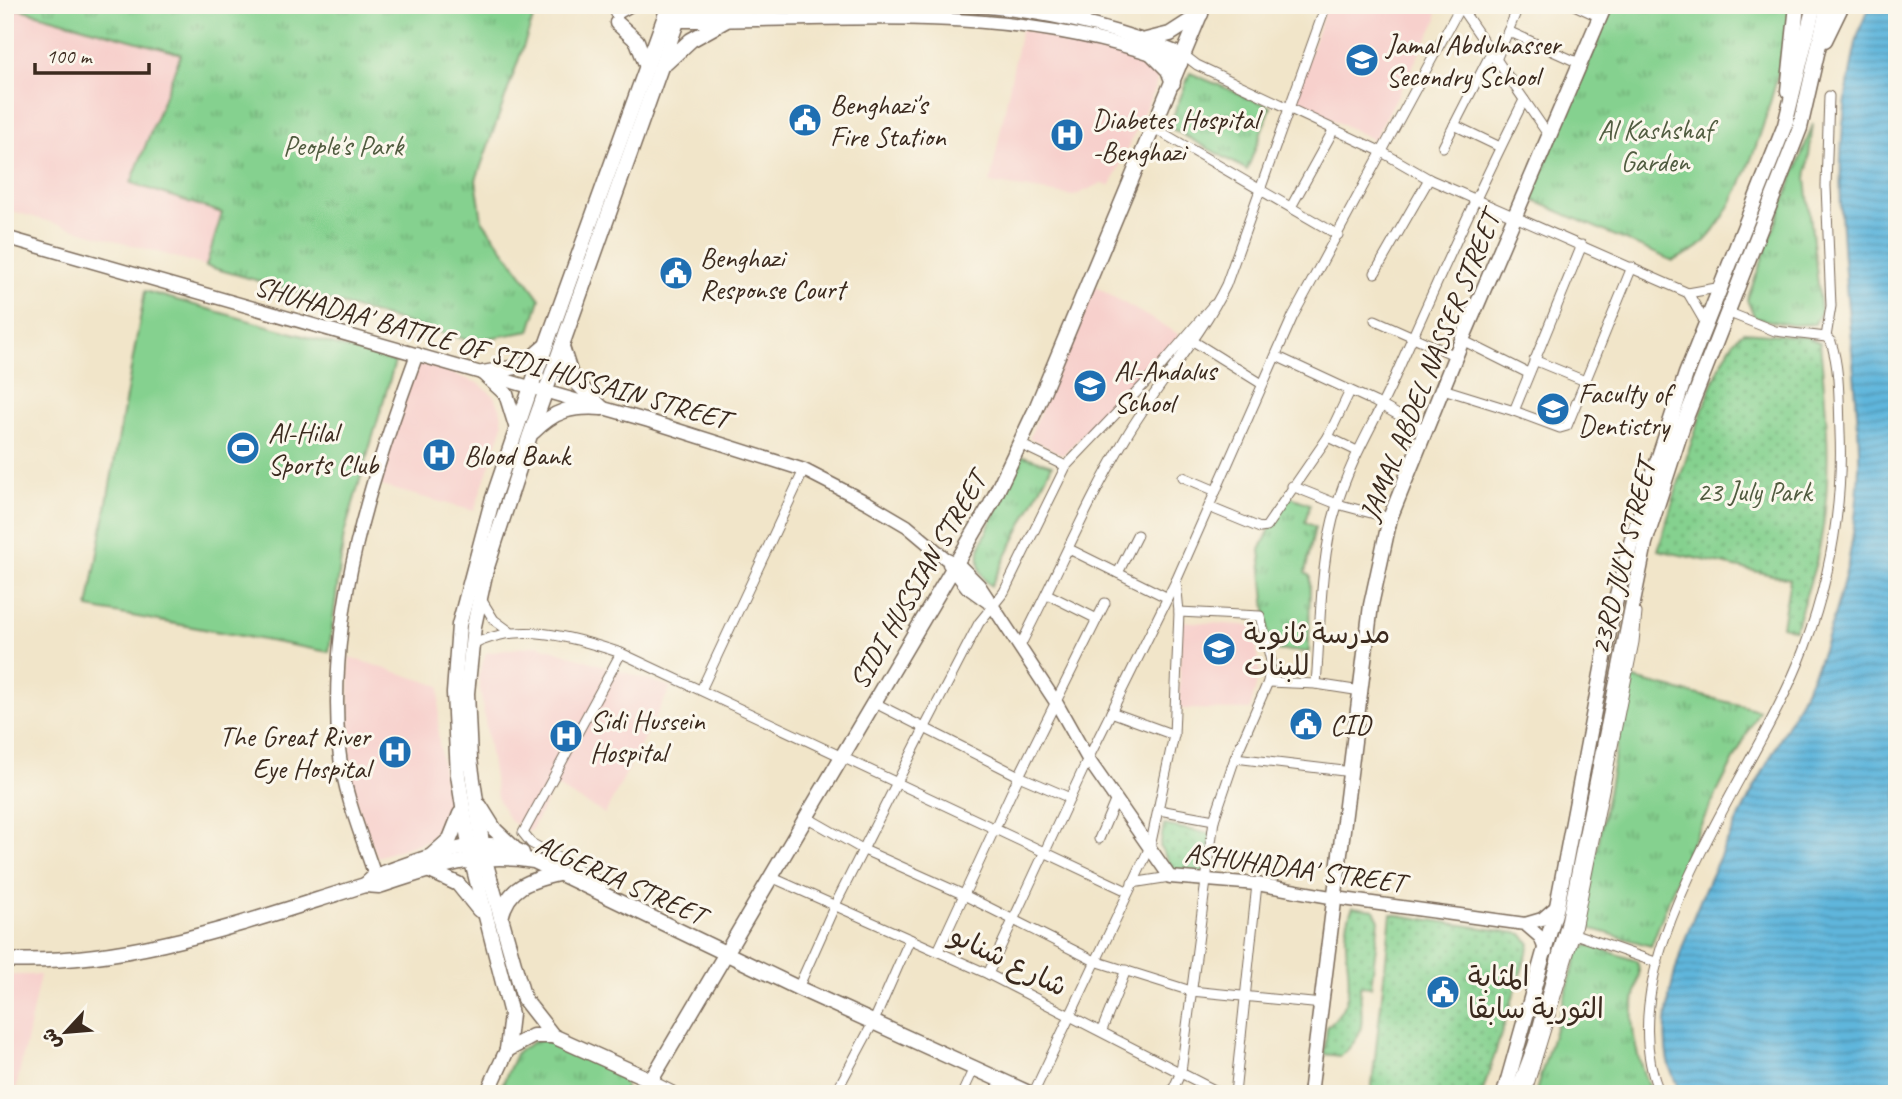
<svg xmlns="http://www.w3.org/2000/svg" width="1902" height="1099" font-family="Caveat,'Playpen Sans Arabic',sans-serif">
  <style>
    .built { fill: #f7d0cc }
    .grass { fill: url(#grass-tufts); stroke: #607e56; stroke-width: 2 }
    .garden { fill: url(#garden-dots); stroke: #607e56; stroke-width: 2 }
    .pitch { fill: #85d18f; stroke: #607e56; stroke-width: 2 }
    .water { fill: url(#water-rules); stroke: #4d707d; stroke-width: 2 }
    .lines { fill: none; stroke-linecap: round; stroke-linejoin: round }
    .street-casing { stroke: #7b6b5a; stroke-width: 11 }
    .secondary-casing { stroke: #7b6b5a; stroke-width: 15 }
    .primary-casing { stroke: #7b6b5a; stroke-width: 17 }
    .street { stroke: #fff; stroke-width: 9 }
    .secondary { stroke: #fff; stroke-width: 12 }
    .primary { stroke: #fff; stroke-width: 14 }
    .labels { text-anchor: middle; stroke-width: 6; stroke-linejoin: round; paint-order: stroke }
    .poi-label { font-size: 28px; fill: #3b2a1e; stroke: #fbf7ec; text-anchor: start }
    .park-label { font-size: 28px; fill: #515c40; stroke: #fbf7ec }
    .street-label { font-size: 28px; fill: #3b2a1e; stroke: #fbf7ec }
  </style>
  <defs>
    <pattern id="grass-tufts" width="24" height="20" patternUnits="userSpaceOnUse" patternTransform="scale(1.75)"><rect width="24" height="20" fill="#85d18f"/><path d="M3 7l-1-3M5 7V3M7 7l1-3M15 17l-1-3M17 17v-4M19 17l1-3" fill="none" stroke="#6eaa74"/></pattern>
    <pattern id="garden-dots" width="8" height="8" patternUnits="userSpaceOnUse" patternTransform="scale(1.75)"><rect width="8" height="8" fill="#85d18f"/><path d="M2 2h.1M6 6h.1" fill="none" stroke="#6eaa74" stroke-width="1.8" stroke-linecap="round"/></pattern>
    <pattern id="water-rules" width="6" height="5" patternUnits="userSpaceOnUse" patternTransform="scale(1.75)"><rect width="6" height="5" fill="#5fb6dc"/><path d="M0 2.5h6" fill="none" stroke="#5094b2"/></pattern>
  </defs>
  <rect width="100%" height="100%" fill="#fbf7ec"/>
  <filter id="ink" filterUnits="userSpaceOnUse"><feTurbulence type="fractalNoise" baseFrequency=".0143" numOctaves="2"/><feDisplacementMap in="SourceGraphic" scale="14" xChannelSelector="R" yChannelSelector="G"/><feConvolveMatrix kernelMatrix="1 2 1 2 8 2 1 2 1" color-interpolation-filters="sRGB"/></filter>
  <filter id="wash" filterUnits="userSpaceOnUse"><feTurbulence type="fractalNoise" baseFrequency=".00686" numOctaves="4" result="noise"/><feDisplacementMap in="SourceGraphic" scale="28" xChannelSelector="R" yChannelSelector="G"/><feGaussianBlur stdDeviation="1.57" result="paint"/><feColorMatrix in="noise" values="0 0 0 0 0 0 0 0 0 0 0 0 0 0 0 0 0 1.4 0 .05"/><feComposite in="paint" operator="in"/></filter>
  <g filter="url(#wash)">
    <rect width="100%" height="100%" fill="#f1e5c9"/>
    <g class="built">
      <polygon points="1327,5 1436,5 1437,20 1374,140 1293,100"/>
      <polygon points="5,6 181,54 131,182 222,213 206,266 5,209"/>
      <polygon points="1021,29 1100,40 1154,62 1159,72 1155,88 1111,185 1100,184 1074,196 990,183"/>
      <polygon points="1094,286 1180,335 1063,455 1029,438"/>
      <polygon points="416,360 478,383 493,395 500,407 503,425 474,511 374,484"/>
      <polygon points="1181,621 1255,626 1259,673 1250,710 1179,709"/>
      <polygon points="538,645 671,687 605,814 555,786 530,832 510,821 497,797 478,677 486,653"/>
      <polygon points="349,657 440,686 438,736 448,806 442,823 429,840 377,857 353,793 350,767"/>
      <polygon points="5,975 40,975 15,1094 5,1094"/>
    </g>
    <g class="grass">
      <polygon points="5,5 538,5 476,180 482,220 540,299 530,331 471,341 206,266 222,213 131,183 181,54"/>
      <path d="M1613 5H1795C1780 70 1750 200 1701 245 1694 252 1682 256 1673 261L1530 199Z"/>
      <polygon points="1190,73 1271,107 1247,170 1169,127"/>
      <polygon points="1813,124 1806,179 1821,311 1815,324 1792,325 1755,318 1747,300"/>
      <path d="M1020 455 1052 465 991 586C978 576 978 564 979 549Z"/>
      <polygon points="1286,495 1310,504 1305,522 1315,527 1305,573 1310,576 1309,652 1270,650 1260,550"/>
      <polygon points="1630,678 1759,710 1687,852 1651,946 1589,928 1584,918"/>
      <path d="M1589 945 1637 961C1643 976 1634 992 1633 1009 1630 1037 1641 1067 1651 1094H1535L1579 950Z"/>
      <polygon points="540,1038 625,1077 625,1094 498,1094 517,1052"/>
    </g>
    <g class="garden">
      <path d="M1744 332 1807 337 1820 343C1827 414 1834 487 1817 558 1811 582 1802 606 1795 630L1782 626 1790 579 1658 550C1670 514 1716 343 1744 332Z"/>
      <polygon points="1164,825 1212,834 1202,879 1175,874 1160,846"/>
      <path d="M1353 907 1374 910 1379 920 1371 987 1360 986C1361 1021 1369 1031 1341 1056L1324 1054 1327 1027C1371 989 1331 952 1353 907Z"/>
      <polygon points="1391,914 1522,934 1530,944 1482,1094 1371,1094"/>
    </g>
    <polygon class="pitch" points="145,291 395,362 344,534 329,652 88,608"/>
    <path class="water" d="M1872 5H1897V1094H1681C1677 1084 1671 1073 1668 1062 1646 957 1770 769 1814 672 1827 644 1841 594 1848 563 1854 534 1860 480 1859 450 1855 323 1825 196 1851 69 1855 46 1858 25 1872 5Z"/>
  </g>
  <g filter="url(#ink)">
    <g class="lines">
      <defs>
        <g id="street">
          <polyline points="1459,5 1549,136"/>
          <polyline points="1574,5 1600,17"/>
          <polyline points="1084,23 1088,5"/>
          <polyline points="1508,31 1579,63"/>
          <polyline points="1184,55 1197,65 1382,152 1429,179 1688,293 1722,287"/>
          <polyline points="1496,60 1519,5"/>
          <polyline points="1454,125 1500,147"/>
          <polyline points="1154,128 1338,235"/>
          <polyline points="1443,147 1491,53"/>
          <polyline points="1291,207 1334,129"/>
          <polyline points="1375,273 1429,179"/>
          <polyline points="1688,293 1706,324"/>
          <polyline points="1375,320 1456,356"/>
          <polyline points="1826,337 1831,306 1826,186 1829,96"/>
          <polyline points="1462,340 1528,373"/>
          <polyline points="1193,341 1262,384"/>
          <polyline points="1276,356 1375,402 1425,430"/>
          <polyline points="1534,360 1585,381"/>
          <polyline points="1443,389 1514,411 1582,245"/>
          <polyline points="1514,411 1560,428 1567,426 1632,267"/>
          <polyline points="1328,437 1357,451"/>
          <polyline points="1066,466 1155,373 1213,305"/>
          <polyline points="1183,477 1216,491"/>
          <polyline points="1292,486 1337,504 1390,518"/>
          <polyline points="1209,507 1260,528 1266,527 1328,437 1350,391"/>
          <polyline points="1069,549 1166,597"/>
          <polyline points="1118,573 1137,535"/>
          <polyline points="1047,594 1097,619"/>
          <polyline points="481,599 494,620 509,631"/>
          <path d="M471 646C517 620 573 637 621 653L1127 891"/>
          <path d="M1020 646C1056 577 1086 504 1126 437 1157 384 1199 340 1226 285L1326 5"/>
          <polyline points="1268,682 1316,684 1361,691"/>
          <path d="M1316 684C1321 625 1319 562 1337 505 1350 460 1375 422 1394 379 1435 286 1478 192 1524 100"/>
          <polyline points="702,688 804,470"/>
          <polyline points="875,703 1019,776 1070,798"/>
          <polyline points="1111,712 1174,735"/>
          <polyline points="1235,758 1352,772"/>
          <polyline points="1159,810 1214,820"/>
          <polyline points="806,817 864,850 962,894 1095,961 1191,991 1322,1004"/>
          <polyline points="1099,839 1116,799"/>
          <polyline points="771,877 988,974 1222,1094"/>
          <polyline points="1132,883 1170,877"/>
          <polyline points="601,895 602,882 531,843 523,833 621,653"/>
          <polyline points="1575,934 1634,642 1637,613"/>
          <polyline points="938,951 1019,776 1105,603"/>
          <polyline points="988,974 1088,759 1176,581"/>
          <polyline points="798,988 835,905 925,727 979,623 1004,592 1066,466 1020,444"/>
          <polyline points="1102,1030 1126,970"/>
          <polyline points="651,1080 679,1094"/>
          <polyline points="835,1094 874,1021 910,939"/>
          <polyline points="962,1094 975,1066"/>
          <polyline points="1033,1094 1150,847 1174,735 1179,612 1176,581 1293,316 1461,5"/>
          <polyline points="1171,1094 1181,1072 1214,820 1235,758 1268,682 1271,661 1260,616 1179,612"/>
          <polyline points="1235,1094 1257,884"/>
          <polyline points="1526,1094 1575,934 1658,963"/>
          <path d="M1660 1094C1602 961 1759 772 1804 649 1830 579 1843 506 1840 432 1839 404 1840 369 1831 342L1826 337 1775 331 1727 312"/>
        </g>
        <g id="secondary">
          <path d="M673 11C777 10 884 0 988 7 1055 13 1121 30 1184 55"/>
          <path d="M670 21C850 22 1007 0 1181 64"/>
          <polyline points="5,237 649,421 804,470 868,503 907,526 945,558 958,564 979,585 1057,704 1088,759 1170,877 1257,884 1336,898 1525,924 1542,919 1557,906"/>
          <polyline points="949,564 967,587 988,602"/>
          <path d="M377 882C363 839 344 796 339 749 327 610 370 482 417 354"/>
          <polyline points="1525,924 1540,937 1546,952"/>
        </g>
        <g id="primary">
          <polyline points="720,5 729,10"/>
          <polyline points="617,12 629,5"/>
          <polyline points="617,23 637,41 647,67"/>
          <polyline points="1146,40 1170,34 1201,14"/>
          <polyline points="1825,40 1842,5"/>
          <polyline points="1150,52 1168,70 1173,83"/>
          <polyline points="666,63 691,40 725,21"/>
          <polyline points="1788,91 1797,5"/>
          <polyline points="562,347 572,378 602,408"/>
          <polyline points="483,373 522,366 544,347"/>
          <polyline points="483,373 506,394 516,426"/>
          <path d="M533 432C555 410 571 406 602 408"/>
          <polyline points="480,806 495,830 513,847"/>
          <polyline points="431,856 450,839 460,814"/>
          <polyline points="430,871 458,884 479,910"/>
          <path d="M365 885 375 876C413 863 485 830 522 853"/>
          <path d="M501 918C508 886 529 881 558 874"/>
          <path d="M5 960C129 966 248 921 365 885L379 886C435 868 474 851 534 861L798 988 1031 1094"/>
          <polyline points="507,1050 533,1036 553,1036"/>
          <polyline points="651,1080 553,1036 524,999 484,857 470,759 467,693 474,626 486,570 530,435 683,5"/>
          <polyline points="487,1094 507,1050 511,1014 471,858 458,775 454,693 459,625 492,501 531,387 669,5"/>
          <polyline points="643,1094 991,504 1035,411 1204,5"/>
          <polyline points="1310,1094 1371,605 1390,518 1462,340 1605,5"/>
          <polyline points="1504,1094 1557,906 1613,611 1632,539 1686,374 1785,125 1814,5"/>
          <polyline points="1517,1094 1535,1046 1568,925 1645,543 1682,428 1800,128 1828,5"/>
        </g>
      </defs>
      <use href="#street" class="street-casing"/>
      <use href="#secondary" class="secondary-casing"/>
      <use href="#primary" class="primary-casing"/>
      <use href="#street" class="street"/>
      <use href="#secondary" class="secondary"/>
      <use href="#primary" class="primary"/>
    </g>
  </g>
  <defs>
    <symbol id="school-disc" viewBox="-11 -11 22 22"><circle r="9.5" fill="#1f6fb2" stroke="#fbf7ec"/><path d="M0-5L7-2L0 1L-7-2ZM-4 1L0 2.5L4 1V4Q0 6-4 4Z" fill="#fff"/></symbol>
    <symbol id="civic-disc" viewBox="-11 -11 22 22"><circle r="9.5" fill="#1f6fb2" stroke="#fbf7ec"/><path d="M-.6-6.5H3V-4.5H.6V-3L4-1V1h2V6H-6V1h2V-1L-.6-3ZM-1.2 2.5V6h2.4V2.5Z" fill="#fff"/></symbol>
    <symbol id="hospital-disc" viewBox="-11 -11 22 22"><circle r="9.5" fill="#1f6fb2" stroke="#fbf7ec"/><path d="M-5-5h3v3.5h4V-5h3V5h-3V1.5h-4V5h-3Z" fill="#fff"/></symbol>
    <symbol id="university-disc" viewBox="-11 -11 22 22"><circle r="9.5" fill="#1f6fb2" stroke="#fbf7ec"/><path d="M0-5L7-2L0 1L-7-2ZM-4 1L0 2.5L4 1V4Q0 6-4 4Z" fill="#fff"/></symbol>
    <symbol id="stadium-disc" viewBox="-11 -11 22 22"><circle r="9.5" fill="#1f6fb2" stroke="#fbf7ec"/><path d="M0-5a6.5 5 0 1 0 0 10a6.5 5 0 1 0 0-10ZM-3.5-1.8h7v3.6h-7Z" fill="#fff"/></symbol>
  </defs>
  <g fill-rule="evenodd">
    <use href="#school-disc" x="1343" y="41" width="38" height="38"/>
    <use href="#civic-disc" x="786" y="101" width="38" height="38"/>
    <use href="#hospital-disc" x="1048" y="116" width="38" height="38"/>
    <use href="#civic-disc" x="657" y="254" width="38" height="38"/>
    <use href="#school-disc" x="1071" y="367" width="38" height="38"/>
    <use href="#university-disc" x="1534" y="390" width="38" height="38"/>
    <use href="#stadium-disc" x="224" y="429" width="38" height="38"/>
    <use href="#hospital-disc" x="420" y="436" width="38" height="38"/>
    <use href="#school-disc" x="1200" y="630" width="38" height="38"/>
    <use href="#civic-disc" x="1287" y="705" width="38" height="38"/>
    <use href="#hospital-disc" x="547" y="717" width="38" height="38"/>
    <use href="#hospital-disc" x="376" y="733" width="38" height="38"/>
    <use href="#civic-disc" x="1424" y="973" width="38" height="38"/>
  </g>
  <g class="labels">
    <g class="poi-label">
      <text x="1386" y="54">Jamal Abdulnasser<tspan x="1386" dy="32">Secondry School</tspan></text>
      <text x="830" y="114">Benghazi's<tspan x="830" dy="32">Fire Station</tspan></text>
      <text x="1092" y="129">Diabetes Hospital<tspan x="1092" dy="32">-Benghazi</tspan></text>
      <text x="700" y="267">Benghazi<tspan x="700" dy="32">Response Court</tspan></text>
      <text x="1114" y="380">Al-Andalus<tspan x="1114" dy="32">School</tspan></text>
      <text x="1578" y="403">Faculty of<tspan x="1578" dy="32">Dentistry</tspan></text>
      <text x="268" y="442">Al-Hilal<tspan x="268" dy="32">Sports Club</tspan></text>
      <text x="464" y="465">Blood Bank</text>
      <text x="1244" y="643">مدرسة ثانوية<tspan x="1244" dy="32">للبنات</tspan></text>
      <text x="590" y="730">Sidi Hussein<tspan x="590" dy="32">Hospital</tspan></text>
      <text x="1330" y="734">CID</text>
      <text x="370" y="746" text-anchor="end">The Great River<tspan x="370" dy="32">Eye Hospital</tspan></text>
      <text x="1468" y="986">المثابة<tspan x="1468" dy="32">الثورية سابقا</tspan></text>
    </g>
    <g class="park-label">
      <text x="1655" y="139">Al Kashshaf<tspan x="1655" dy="32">Garden</tspan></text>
      <text x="343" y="155">People's Park</text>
      <text x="1754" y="501">23 July Park</text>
    </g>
    <g class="street-label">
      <text transform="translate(492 352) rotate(16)" y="10">SHUHADAA' BATTLE OF SIDI HUSSAIN STREET</text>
      <text transform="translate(1429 366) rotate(-68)" y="10">JAMAL ABDEL NASSER STREET</text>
      <text transform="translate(1622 557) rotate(-76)" y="10">23RD JULY STREET</text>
      <text transform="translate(917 580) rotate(-60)" y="10">SIDI HUSSIAN STREET</text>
      <text transform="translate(1295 867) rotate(8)" y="10">ASHUHADAA' STREET</text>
      <text transform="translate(621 879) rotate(24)" y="10">ALGERIA STREET</text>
      <text transform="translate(1009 960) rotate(26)" y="10">شارع شنابو</text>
    </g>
  </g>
  <rect width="1902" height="1099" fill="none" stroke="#fbf7ec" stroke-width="28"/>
  <g transform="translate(66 1032) rotate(244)" stroke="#fbf7ec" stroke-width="5" paint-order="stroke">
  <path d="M0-5L12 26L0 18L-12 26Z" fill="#3b2a1e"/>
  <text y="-10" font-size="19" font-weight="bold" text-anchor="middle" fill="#3b2a1e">ش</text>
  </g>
  <path d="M35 63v10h114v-10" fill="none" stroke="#3b2a1e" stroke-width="3.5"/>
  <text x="46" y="63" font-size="21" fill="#3b2a1e" stroke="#fbf7ec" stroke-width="5" paint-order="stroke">100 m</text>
</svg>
